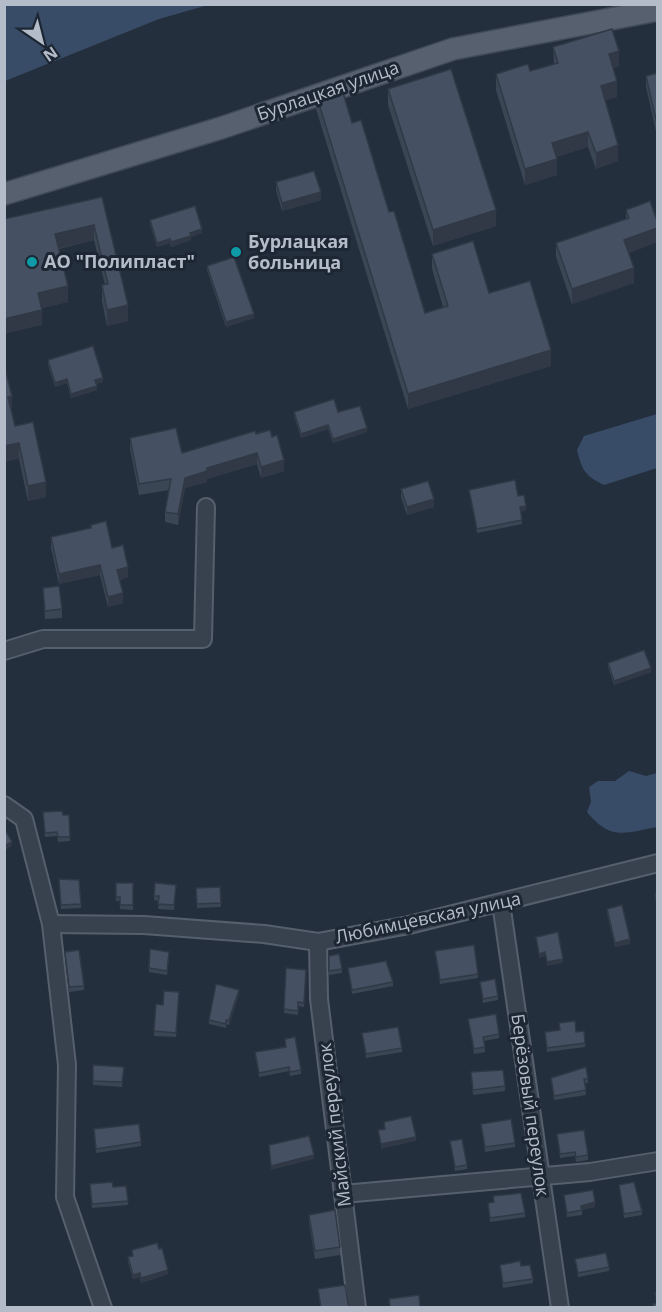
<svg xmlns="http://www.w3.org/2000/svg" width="662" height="1312" font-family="'Open Sans',sans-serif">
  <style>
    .water { fill: #394c67 }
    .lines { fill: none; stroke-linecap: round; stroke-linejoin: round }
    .minor-casing { stroke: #565f6c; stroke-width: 20 }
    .major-casing { stroke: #414a57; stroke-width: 24 }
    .minor { stroke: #38414e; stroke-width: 16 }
    .major { stroke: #56606e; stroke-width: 21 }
    .wall { fill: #3b4654 }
    .shaded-wall { fill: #303945 }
    .building { fill: #455162; stroke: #303945; stroke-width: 1.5 }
    .culture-dot { fill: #0f9aa8; stroke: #1d2633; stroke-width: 2 }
    .labels { text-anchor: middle; stroke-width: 6; stroke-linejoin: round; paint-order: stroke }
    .street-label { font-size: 18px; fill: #b4bcc9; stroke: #1d2633 }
    .poi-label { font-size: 18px; font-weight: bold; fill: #b4bcc9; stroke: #1d2633; text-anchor: start }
  </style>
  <rect width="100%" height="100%" fill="#242f3e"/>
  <g class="water">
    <polygon points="5,4 208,4 208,5 159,19 5,81"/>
    <path d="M657 414V468L604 485C585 476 582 470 577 450L584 436Z"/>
    <path d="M629 771 646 776 657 773V827C624 833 611 841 587 812L591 802 589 787 598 781H615Z"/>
  </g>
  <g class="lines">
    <defs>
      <g id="minor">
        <polyline points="4,651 43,639 203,639 206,507"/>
        <polyline points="4,805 24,819 51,924 67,1065 65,1197 103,1308"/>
        <polyline points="501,903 560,1308"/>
        <polyline points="51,924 144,925 264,934 318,942 409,925 658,863"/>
        <polyline points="318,942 319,999 357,1308"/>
        <polyline points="343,1194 590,1172 658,1161"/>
      </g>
      <polyline id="major" points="4,194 221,128 453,49 658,10"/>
    </defs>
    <use href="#minor" class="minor-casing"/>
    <use href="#major" class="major-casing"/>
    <use href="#minor" class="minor"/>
    <use href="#major" class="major"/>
  </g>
  <g class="wall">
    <polygon points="553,47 619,66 613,68 617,97 605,100 618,161 596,169 588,147 556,157 557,175 525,185 496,90 496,74 530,71 554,64"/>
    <polygon points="657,73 657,136 646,87 646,76"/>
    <polygon points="388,89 496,226 433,246 388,105"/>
    <polygon points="316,94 352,123 389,212 425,313 443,307 432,269 432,254 489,293 551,366 408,409 316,109"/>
    <polygon points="276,182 321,200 282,211 276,190"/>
    <polygon points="102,197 128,321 107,326 102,301 102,285 105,285 94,240 59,249 68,302 42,308 42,325 4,219"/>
    <polygon points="626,210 657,221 657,242 629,253 634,283 572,304 556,257 556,243 626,219"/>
    <polygon points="150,220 202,233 191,237 191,240 171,247 170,243 157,247 150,224"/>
    <polygon points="207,266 254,318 226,327 207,270"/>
    <polygon points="48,360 103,382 96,384 97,390 71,398 67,383 55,387 48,365"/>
    <polygon points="12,412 15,426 46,497 28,501 19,459"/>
    <polygon points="294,412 338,412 367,432 333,443 328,429 301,438 294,416"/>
    <polygon points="256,434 284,471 261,478 257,464 207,479 207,482 185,488 178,525 165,522 165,512 169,490 139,495 130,449 130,438 182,453"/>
    <polygon points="401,489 434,507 407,515 401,497"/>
    <polygon points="469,490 518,496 526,510 521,512 522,524 477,533"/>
    <polygon points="91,525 112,548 128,577 120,580 123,603 108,607 100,575 59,584 51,548 51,537 91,528"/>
    <polygon points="43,588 62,609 62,618 45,619"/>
    <polygon points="608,663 651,672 614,685 608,667"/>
    <polygon points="43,812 63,815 69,815 70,841 58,842 57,836 45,837"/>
    <polygon points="59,879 81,904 81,908 61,909"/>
    <polygon points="116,883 133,883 133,910 120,909 120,901 116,901"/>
    <polygon points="155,883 176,885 174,910 158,909 159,901 154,900"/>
    <polygon points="220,887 221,907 197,908 196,888"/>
    <polygon points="607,909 630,944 615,947 607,913"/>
    <polygon points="150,949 169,956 167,975 149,972"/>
    <polygon points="435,951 478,974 478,978 440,984"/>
    <polygon points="65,952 84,986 84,990 69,992"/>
    <polygon points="329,956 342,969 342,973 329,975"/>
    <polygon points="286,968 306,970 304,1007 298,1006 298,1015 284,1013"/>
    <polygon points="348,968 393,982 393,986 352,994"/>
    <polygon points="480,982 498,996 498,1000 483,1003"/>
    <polygon points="179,992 176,1037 154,1036 156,1004 163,1005"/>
    <polygon points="239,994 229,1025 226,1024 226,1028 209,1024 209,1020"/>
    <polygon points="468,1019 499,1034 499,1038 484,1041 485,1052 474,1054"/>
    <polygon points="559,1023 576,1032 585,1043 585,1047 547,1052 545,1032 559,1030"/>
    <polygon points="362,1033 402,1048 402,1052 366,1058"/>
    <polygon points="285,1039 301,1070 301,1074 290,1076 289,1071 259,1077 255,1052 285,1047"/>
    <polygon points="93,1065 124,1067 122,1087 93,1085"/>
    <polygon points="471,1072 505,1086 505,1091 473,1095"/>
    <polygon points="551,1078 588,1079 588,1083 585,1083 586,1095 554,1100"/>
    <polygon points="481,1124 515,1143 515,1147 485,1152"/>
    <polygon points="94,1129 141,1142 141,1146 96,1153"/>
    <polygon points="557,1134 588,1155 588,1160 576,1162 575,1156 560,1158"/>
    <polygon points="450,1141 467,1165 467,1169 455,1171"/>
    <polygon points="619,1185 642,1211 642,1215 624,1218"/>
    <polygon points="126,1186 128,1205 92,1208 90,1188"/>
    <polygon points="564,1195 595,1207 582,1210 582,1215 567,1217"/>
    <polygon points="493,1196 525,1213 525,1217 490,1222 488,1203 494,1202"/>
    <polygon points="309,1215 340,1247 340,1255 315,1259 309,1223"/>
    <polygon points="159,1249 168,1274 141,1283 140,1277 133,1279 128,1262 128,1257 132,1256 132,1250"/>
    <polygon points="575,1259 609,1267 609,1271 578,1277"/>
    <polygon points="500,1265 521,1266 533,1279 533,1283 503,1288"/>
  </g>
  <g class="shaded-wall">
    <polygon points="619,51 619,66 609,70 609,54"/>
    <polygon points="617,81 617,97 601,102 601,86"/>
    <polygon points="588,132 588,147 552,158 552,143"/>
    <polygon points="618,145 618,161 596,169 596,153"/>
    <polygon points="557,159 557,175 525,185 525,169"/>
    <polygon points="321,192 321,200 282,211 282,203"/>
    <polygon points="496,210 496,226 433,246 433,230"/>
    <polygon points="94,225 94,240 55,249 55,234"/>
    <polygon points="657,228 657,242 624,255 624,240"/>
    <polygon points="202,229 202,233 191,237 191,240 171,247 171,242 190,233"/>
    <polygon points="170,239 170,243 157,247 157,243"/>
    <polygon points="634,268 634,283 572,304 572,289"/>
    <polygon points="68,286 68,302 38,309 38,293"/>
    <polygon points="128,305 128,321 107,326 107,310"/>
    <polygon points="42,310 42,325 4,334 4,319"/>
    <polygon points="254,314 254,318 226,327 226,322"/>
    <polygon points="551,350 551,366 408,409 408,394"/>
    <polygon points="103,378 103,382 95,384 95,380"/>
    <polygon points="67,379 67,383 55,387 55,383"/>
    <polygon points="97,386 97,390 71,398 71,394"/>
    <polygon points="12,396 12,412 8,397"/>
    <polygon points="328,425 328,429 301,438 301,434"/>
    <polygon points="367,428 367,432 333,443 333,439"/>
    <polygon points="19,443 19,459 4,462 4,446"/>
    <polygon points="257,453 257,464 207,479 207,482 185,488 178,525 178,514 185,478 207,468"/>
    <polygon points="284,460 284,471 261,478 261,467"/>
    <polygon points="46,482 46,497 28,501 28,486"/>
    <polygon points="434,499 434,507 407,515 407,507"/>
    <polygon points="526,506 526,510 520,512 520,507"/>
    <polygon points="100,565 100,575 59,584 59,574"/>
    <polygon points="128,567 128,577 117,580 117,570"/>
    <polygon points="123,593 123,603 108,607 108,597"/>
    <polygon points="651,668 651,672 614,685 614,681"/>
    <polygon points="12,842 12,846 4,851 4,846"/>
    <polygon points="630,939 630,944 615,947 615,943"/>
    <polygon points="545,952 545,956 539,958 539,954"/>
    <polygon points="563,959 563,963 547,966 547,962"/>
    <polygon points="239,990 239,994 229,1025 229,1020"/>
    <polygon points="416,1137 416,1141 381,1149 381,1144"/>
    <polygon points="314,1155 314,1159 271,1170 271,1166"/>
    <polygon points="595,1202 595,1207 581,1210 581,1206"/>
    <polygon points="168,1270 168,1274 141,1283 141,1278"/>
    <polygon points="140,1273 140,1277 133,1279 133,1275"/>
  </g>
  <g class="building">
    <polygon points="612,29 619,51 609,54 617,81 601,86 618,145 596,153 588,132 552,143 557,159 525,169 496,74 528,64 530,71 558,63 553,47"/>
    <polygon points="451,69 496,210 433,230 388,89"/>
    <polygon points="657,73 657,124 646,76"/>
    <polygon points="341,86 352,123 361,120 389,212 394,211 425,313 448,306 432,254 473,241 489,293 530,281 551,350 408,394 316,94"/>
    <polygon points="314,171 321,192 282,203 276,182"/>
    <polygon points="102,197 128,305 107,310 102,285 108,284 94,225 55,234 68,286 38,293 42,310 4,319 4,219"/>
    <polygon points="650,201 657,221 657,228 624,240 634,268 572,289 556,243 629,218 626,210"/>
    <polygon points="195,206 202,229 190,233 191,236 171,242 170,239 157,243 150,220"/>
    <polygon points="234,257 254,314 226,322 207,266"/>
    <polygon points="93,346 103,378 95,380 97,386 71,394 67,379 55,383 48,360"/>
    <polygon points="4,365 12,396 8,397 15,426 33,422 46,482 28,486 19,443 4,446"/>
    <polygon points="334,399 338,412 360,406 367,428 333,439 328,425 301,434 294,412"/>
    <polygon points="176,428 182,453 255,431 256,434 270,430 272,437 277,435 284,460 261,467 257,453 207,468 207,471 185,478 178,514 165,512 171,479 139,484 130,438"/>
    <polygon points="515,480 518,496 524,495 526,506 520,507 522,520 477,529 469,490"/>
    <polygon points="428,481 434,499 407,507 401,489"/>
    <polygon points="106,521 112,548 123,545 128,567 117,570 123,593 108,597 100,565 59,574 51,537 91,528 91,525"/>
    <polygon points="59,586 62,609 45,611 43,588"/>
    <polygon points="644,650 651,668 614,681 608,663"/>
    <polygon points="62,811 63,815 69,815 70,837 58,837 57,832 45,833 43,812"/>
    <polygon points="4,828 12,842 4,846"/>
    <polygon points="59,879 79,880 81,904 61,905"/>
    <polygon points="116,883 133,883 133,905 120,905 120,897 116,897"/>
    <polygon points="155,883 176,885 174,905 158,904 159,896 154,896"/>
    <polygon points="220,887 221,903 197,904 196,888"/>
    <polygon points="657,893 657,904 655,894"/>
    <polygon points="622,905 630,939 615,943 607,909"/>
    <polygon points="558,932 563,959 547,962 545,952 539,954 536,937"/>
    <polygon points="474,945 478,974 440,980 435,951"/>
    <polygon points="150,949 169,952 167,971 149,968"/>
    <polygon points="79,950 84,986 69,987 65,952"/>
    <polygon points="339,954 342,969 329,971 329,956"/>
    <polygon points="386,961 393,982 352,990 348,968"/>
    <polygon points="286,968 306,970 304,1003 298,1002 298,1011 284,1009"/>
    <polygon points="495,979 498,996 483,999 480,982"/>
    <polygon points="216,984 239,990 229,1020 226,1020 226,1024 209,1020"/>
    <polygon points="164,991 179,992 176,1033 154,1031 156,1004 163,1005"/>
    <polygon points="496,1014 499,1034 483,1037 485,1047 474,1049 468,1019"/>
    <polygon points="575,1021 576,1032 584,1031 585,1043 547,1048 545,1032 560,1030 559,1023"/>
    <polygon points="398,1027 402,1048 366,1054 362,1033"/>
    <polygon points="295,1037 301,1070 290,1072 289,1067 259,1073 255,1052 286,1047 285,1039"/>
    <polygon points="93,1065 124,1067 122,1082 93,1081"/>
    <polygon points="586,1067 588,1079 584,1079 586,1090 554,1096 551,1078"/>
    <polygon points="503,1070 505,1086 473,1090 471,1072"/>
    <polygon points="411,1116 416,1137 381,1144 378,1130 385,1129 384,1122"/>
    <polygon points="511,1119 515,1143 485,1147 481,1124"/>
    <polygon points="139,1124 141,1142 96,1149 94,1129"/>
    <polygon points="584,1130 588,1155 576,1157 575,1152 560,1154 557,1134"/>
    <polygon points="309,1136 314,1155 271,1166 269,1145"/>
    <polygon points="462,1139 467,1165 455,1167 450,1141"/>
    <polygon points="112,1182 113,1187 126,1186 128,1201 92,1204 90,1184"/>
    <polygon points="634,1182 642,1211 624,1214 619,1185"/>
    <polygon points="593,1190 595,1202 581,1206 582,1210 567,1213 564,1195"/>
    <polygon points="521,1193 525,1213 490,1218 488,1203 494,1202 493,1196"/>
    <polygon points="335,1210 340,1247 315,1251 309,1215"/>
    <polygon points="157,1243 159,1249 162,1248 168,1270 141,1278 140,1273 133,1275 128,1257 133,1256 132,1250"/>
    <polygon points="606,1253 609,1267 578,1273 575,1259"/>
    <polygon points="520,1261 521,1266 530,1265 533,1279 503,1283 500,1265"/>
    <polygon points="345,1285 349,1308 321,1308 318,1289"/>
    <polygon points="657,1292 657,1302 655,1293"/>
    <polygon points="419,1295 420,1308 390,1308 389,1299"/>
    <polygon points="657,1303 657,1308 654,1308 653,1304"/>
  </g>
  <g class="culture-dot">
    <circle cx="236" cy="252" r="6"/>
    <circle cx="32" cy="262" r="6"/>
  </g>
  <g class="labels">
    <g class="street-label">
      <text transform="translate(328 91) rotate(-19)" y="6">Бурлацкая улица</text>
      <text transform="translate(428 918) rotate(-12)" y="6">Любимцевская улица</text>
      <text transform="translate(530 1105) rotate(82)" y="6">Берёзовый переулок</text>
      <text transform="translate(335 1125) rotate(-97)" y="6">Майский переулок</text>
    </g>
    <g class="poi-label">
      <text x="248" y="248">Бурлацкая<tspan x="248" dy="21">больница</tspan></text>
      <text x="44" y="268">АО "Полипласт"</text>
    </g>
  </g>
  <rect width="662" height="1312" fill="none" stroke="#b4bcc9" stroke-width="12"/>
  <g transform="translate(42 42) rotate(145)" stroke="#1d2633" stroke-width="4.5" paint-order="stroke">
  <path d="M0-4.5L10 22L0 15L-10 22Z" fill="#b4bcc9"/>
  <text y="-9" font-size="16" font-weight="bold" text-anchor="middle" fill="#b4bcc9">N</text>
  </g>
</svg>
